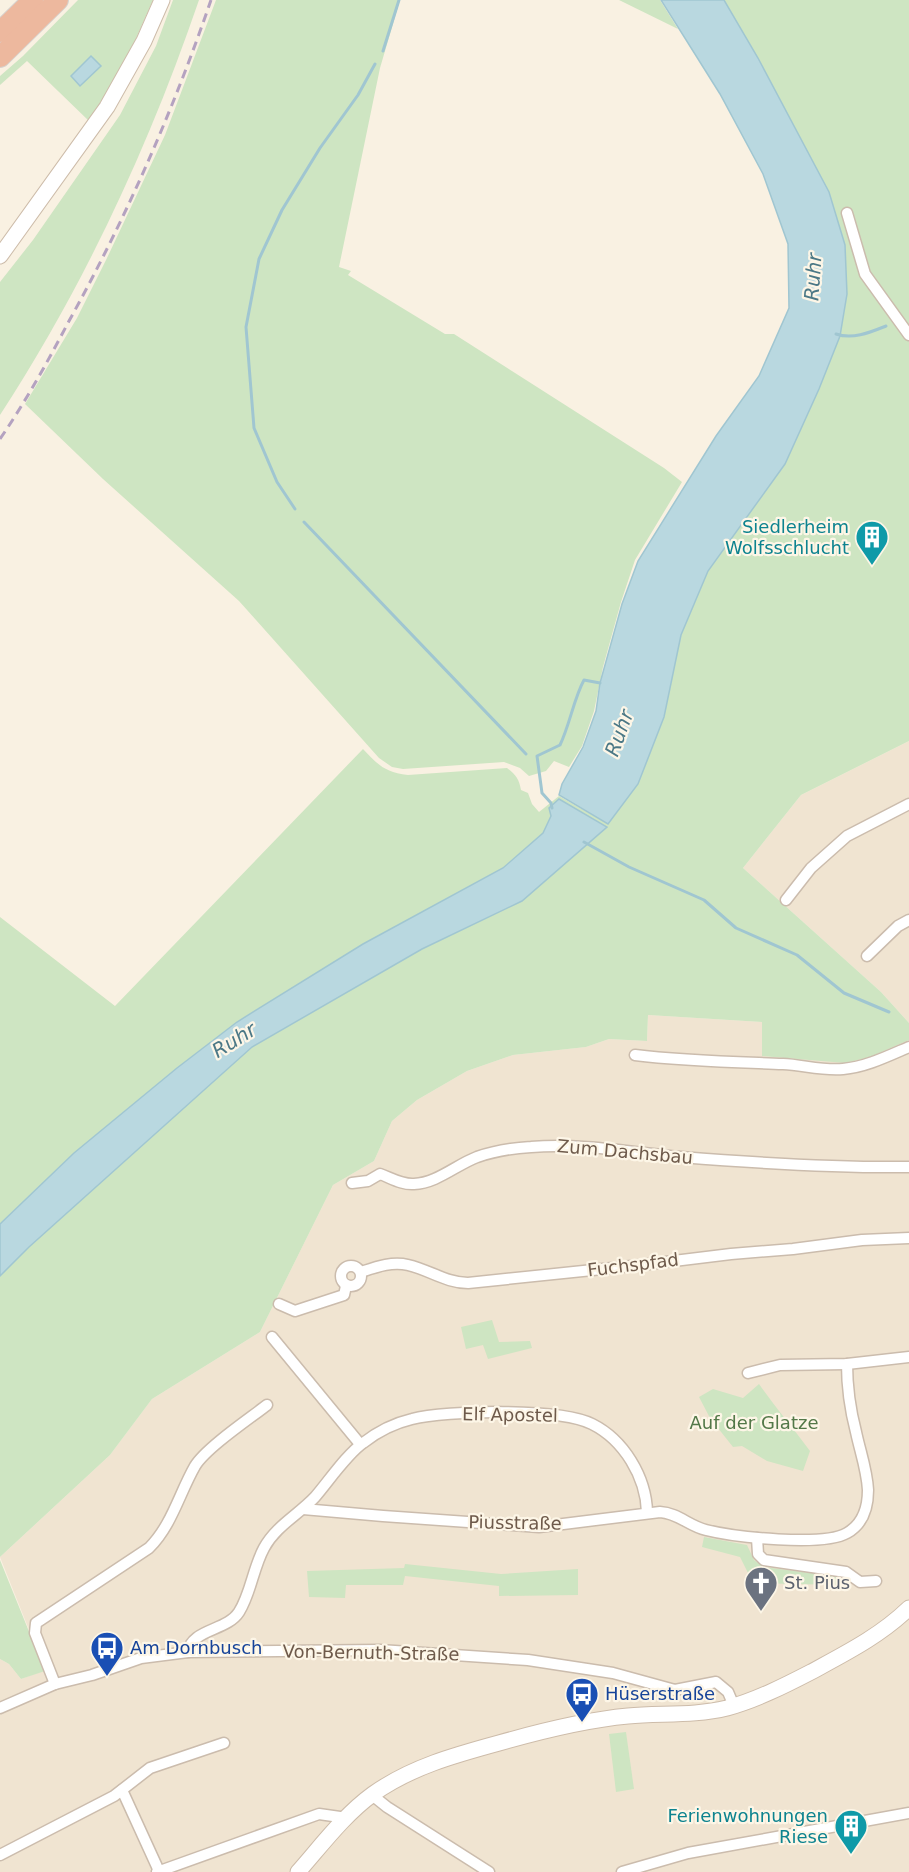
<svg xmlns="http://www.w3.org/2000/svg" width="909" height="1872" font-family="'DejaVu Sans',sans-serif">
  <style>
    .residential { fill: #f0e4d1 }
    .green { fill: #cee5c2 }
    .water { fill: #b9d8e0; stroke: #a0c6d1; stroke-width: 1.5 }
    .lines { fill: none; stroke-linecap: round; stroke-linejoin: round }
    .stream { stroke: #a0c6d1; stroke-width: 3 }
    .street-casing { stroke: #cbbcad; stroke-width: 13 }
    .secondary-casing { stroke: #cdbcaa; stroke-width: 17 }
    .highway-casing { stroke: #d6d1cd; stroke-width: 22 }
    .street { stroke: #fff; stroke-width: 10 }
    .secondary { stroke: #fff; stroke-width: 15 }
    .highway { stroke: #edb89e; stroke-width: 20 }
    .rail { stroke: #b4a2c0; stroke-width: 3; stroke-dasharray: 9 6; stroke-linecap: butt }
    .labels { text-anchor: middle; stroke-width: 4.5; stroke-linejoin: round; paint-order: stroke }
    .culture-label { font-size: 18px; fill: #0d838f; stroke: #fdf6e7; text-anchor: end }
    .street-label { font-size: 18px; fill: #6e5a4b; stroke: #fdf6e7 }
    .park-label { font-size: 18px; fill: #537848; stroke: #fdf6e7 }
    .worship-label { font-size: 18px; fill: #5b616d; stroke: #fdf6e7; text-anchor: start }
    .transit-label { font-size: 18px; fill: #164399; stroke: #fdf6e7; text-anchor: start }
    .water-label { font-size: 20px; font-style: italic; fill: #4b7886; stroke: #fdf6e7 }
  </style>
  <rect width="100%" height="100%" fill="#f9f1e2"/>
  <g class="residential">
    <polygon points="909,741 909,1023 881,992 743,868 801,795"/>
    <polygon points="648,1015 762,1022 762,1055 870,1057 909,1040 909,1872 0,1872 0,1659 9,1664 21,1679 45,1670 0,1557 110,1455 152,1399 260,1332 333,1185 374,1161 392,1121 417,1100 467,1071 513,1055 586,1047 609,1039 647,1041"/>
  </g>
  <g class="green">
    <polygon points="78,0 153,0 126,61 89,121 27,61 0,85 0,76 23,56"/>
    <path d="M173 0H199C149 146 84 286 0 415V282L33 240 120 115 156 46Z"/>
    <polygon points="216,0 400,0 380,68 339,267 351,271 348,275 445,334 454,334 664,468 682,482 635,560 621,602 603,667 594,711 582,746 569,767 554,761 546,771 529,776 520,768 504,762 403,769 392,767 379,758 239,601 103,479 25,404 77,318 107,258 165,135"/>
    <polygon points="619,0 660,0 678,29"/>
    <path d="M724 0H909V741L801 795 743 868 881 992 909 1023V1040L870 1057 845 1063 762 1056V1022L648 1015 647 1041 609 1039 586 1047 513 1055 467 1071 417 1100 392 1121 374 1161 333 1185 260 1332 152 1399 110 1455 0 1557V1276L29 1247 252 1047 422 949 522 901 551 816 543 833 503 868 363 944 237 1022 177 1068 74 1153 0 1224V917L115 1006 363 749C379 766 385 772 408 775L507 768C516 775 519 779 521 790L528 793 532 804 539 812 559 796 608 824 664 717 681 635 708 571 785 464 829 192 758 58Z"/>
    <polygon points="492,1320 499,1342 530,1341 532,1348 488,1359 483,1345 466,1349 461,1327"/>
    <path d="M759 1384C775 1407 793 1428 810 1451L803 1471 767 1461 742 1446 733 1447 710 1418 699 1397 713 1389 743 1398Z"/>
    <polygon points="704,1537 747,1545 754,1560 764,1567 841,1577 839,1585 753,1583 740,1557 702,1547"/>
    <polygon points="0,1560 45,1671 21,1679 9,1664 0,1659"/>
    <polygon points="405,1564 501,1574 578,1569 578,1595 499,1596 499,1586 405,1576 403,1585 346,1585 345,1598 309,1597 307,1571 404,1568"/>
    <polygon points="626,1732 634,1789 616,1792 609,1734"/>
  </g>
  <g class="water">
    <polygon points="661,0 724,0 758,58 829,192 845,245 847,294 840,336 819,389 785,464 708,571 681,635 664,717 638,784 608,824 559,795 562,784 583,747 596,711 600,683 622,604 638,561 716,436 759,376 789,308 788,244 763,174 720,94"/>
    <polygon points="91,56 101,66 80,86 71,76"/>
    <polygon points="559,799 607,827 522,901 422,949 252,1047 29,1247 0,1276 0,1224 74,1153 177,1068 237,1022 363,944 503,868 543,833 551,816 549,808"/>
  </g>
  <g class="lines">
    <g class="stream">
      <polyline points="383,51 399,0"/>
      <path d="M836 334C853 340 871 332 886 326"/>
      <polyline points="295,509 277,482 254,428 246,327 259,259 282,210 320,148 358,95 375,64"/>
      <polyline points="304,522 526,754"/>
      <path d="M552 808 551 803 542 793 537 756 560 745C570 724 574 698 584 680L600 683"/>
      <polyline points="584,842 629,867 704,900 736,928 797,955 844,993 889,1012"/>
    </g>
    <defs>
      <g id="street">
        <polyline points="847,213 865,274 909,335"/>
        <polyline points="786,900 811,868 847,836 909,804"/>
        <polyline points="867,956 898,926 909,920"/>
        <path d="M635 1055C684 1061 733 1062 783 1064 803 1065 823 1071 843 1069 866 1067 888 1056 909 1047"/>
        <path d="M352 1183 368 1181 380 1174C391 1178 402 1185 414 1184 437 1183 456 1165 477 1157 494 1151 513 1148 531 1147 581 1143 630 1152 681 1157 757 1163 833 1168 909 1167"/>
        <circle cx="351" cy="1276" r="10"/>
        <path d="M361 1272C376 1267 392 1261 408 1265 430 1270 446 1283 468 1283L641 1265 731 1254 793 1249 862 1240 909 1238"/>
        <polyline points="279,1304 295,1311 344,1295 346,1286"/>
        <polyline points="272,1337 360,1444"/>
        <polyline points="748,1373 780,1365 847,1364 909,1357"/>
        <path d="M303 1509 383 1516 539 1527 660 1512C678 1513 689 1526 706 1530 734 1537 823 1547 847 1533 863 1524 868 1508 868 1490 867 1470 860 1451 856 1432 850 1409 847 1388 847 1364"/>
        <polyline points="757,1538 758,1554 764,1560 846,1572 860,1582 876,1581"/>
        <path d="M188 1652C191 1629 227 1631 239 1612 251 1593 253 1568 264 1548 276 1526 298 1515 315 1497 328 1482 347 1454 363 1443 377 1432 395 1423 412 1419 446 1410 561 1408 592 1424 624 1440 646 1477 647 1512"/>
        <path d="M55 1684 35 1633 36 1623 149 1548C172 1525 179 1494 195 1466 206 1448 249 1419 267 1405"/>
        <polyline points="0,1708 55,1684 92,1675 141,1658 188,1652 380,1650 528,1660 613,1673 675,1690 716,1682 728,1692 734,1706"/>
        <polyline points="122,1790 159,1871"/>
        <polyline points="372,1795 387,1807 489,1872"/>
        <polyline points="0,1855 114,1796 150,1768 224,1743"/>
        <polyline points="157,1872 319,1814 347,1818"/>
        <polyline points="622,1872 688,1853 909,1813"/>
      </g>
      <g id="secondary">
        <polyline points="0,256 107,107 144,41 162,0"/>
        <path d="M298 1872C321 1846 344 1815 373 1794 411 1767 455 1755 499 1743 541 1731 584 1720 628 1716 661 1713 695 1716 727 1708 756 1700 784 1686 811 1672 846 1653 880 1636 909 1608"/>
      </g>
      <g id="highway">
        <polyline points="0,32 33,0"/>
        <polyline points="0,57 58,0"/>
      </g>
    </defs>
    <use href="#street" class="street-casing"/>
    <use href="#secondary" class="secondary-casing"/>
    <use href="#highway" class="highway-casing"/>
    <use href="#street" class="street"/>
    <use href="#secondary" class="secondary"/>
    <use href="#highway" class="highway"/>
    <path class="rail" d="M0 439C26 401 48 361 69 321 126 218 173 111 211 0"/>
  </g>
  <defs>
    <symbol id="building-pin" viewBox="-11 -11 22 30"><path d="M0 17L-7.5 6A9.5 9.5 0 1 1 7.5 6Z" fill="#0f9aa8" stroke="#fdf6e7"/><path d="M-4-6H4V6H1V3H-1V6H-4ZM-2.5-4.3h1.7v1.8h-1.7ZM.8-4.3h1.7v1.8H.8ZM-2.5-1h1.7V.8h-1.7ZM.8-1h1.7V.8H.8Z" fill="#fff"/></symbol>
    <symbol id="church-pin" viewBox="-11 -11 22 30"><path d="M0 17L-7.5 6A9.5 9.5 0 1 1 7.5 6Z" fill="#6b7280" stroke="#fdf6e7"/><path d="M-1.2-6h2.4v3.5h3.3v2.4h-3.3V6h-2.4V-.1h-3.3v-2.4h3.3Z" fill="#fff"/></symbol>
    <symbol id="bus-pin" viewBox="-11 -11 22 30"><path d="M0 17L-7.5 6A9.5 9.5 0 1 1 7.5 6Z" fill="#1a4fb4" stroke="#fdf6e7"/><path d="M-5-6H5V4H4V6H2V4H-2V6H-4V4H-5ZM-3.5-4V0h7V-4ZM-3.5 1.2v1.5H-2V1.2ZM2 1.2v1.5H3.5V1.2Z" fill="#fff"/></symbol>
  </defs>
  <g fill-rule="evenodd">
    <use href="#building-pin" x="853" y="518" width="38" height="52"/>
    <use href="#church-pin" x="742" y="1564" width="38" height="52"/>
    <use href="#bus-pin" x="88" y="1629" width="38" height="52"/>
    <use href="#bus-pin" x="563" y="1675" width="38" height="52"/>
    <use href="#building-pin" x="832" y="1807" width="38" height="52"/>
  </g>
  <g class="labels">
    <g class="culture-label">
      <text x="849" y="533">Siedlerheim<tspan x="849" dy="21">Wolfsschlucht</tspan></text>
      <text x="828" y="1822">Ferienwohnungen<tspan x="828" dy="21">Riese</tspan></text>
    </g>
    <g class="street-label">
      <text transform="translate(625 1152) rotate(5)" y="6">Zum Dachsbau</text>
      <text transform="translate(633 1265) rotate(-7)" y="6">Fuchspfad</text>
      <text transform="translate(510 1415) rotate(1)" y="6">Elf Apostel</text>
      <text transform="translate(515 1523) rotate(1)" y="6">Piusstraße</text>
      <text transform="translate(371 1653) rotate(1)" y="6">Von-Bernuth-Straße</text>
    </g>
    <g class="park-label">
      <text x="754" y="1429">Auf der Glatze</text>
    </g>
    <g class="worship-label">
      <text x="784" y="1589">St. Pius</text>
    </g>
    <g class="transit-label">
      <text x="130" y="1654">Am Dornbusch</text>
      <text x="605" y="1700">Hüserstraße</text>
    </g>
    <g class="water-label">
      <text transform="translate(813 277) rotate(-86)" y="7">Ruhr</text>
      <text transform="translate(619 733) rotate(-70)" y="7">Ruhr</text>
      <text transform="translate(234 1040) rotate(-32)" y="7">Ruhr</text>
    </g>
  </g>
</svg>
